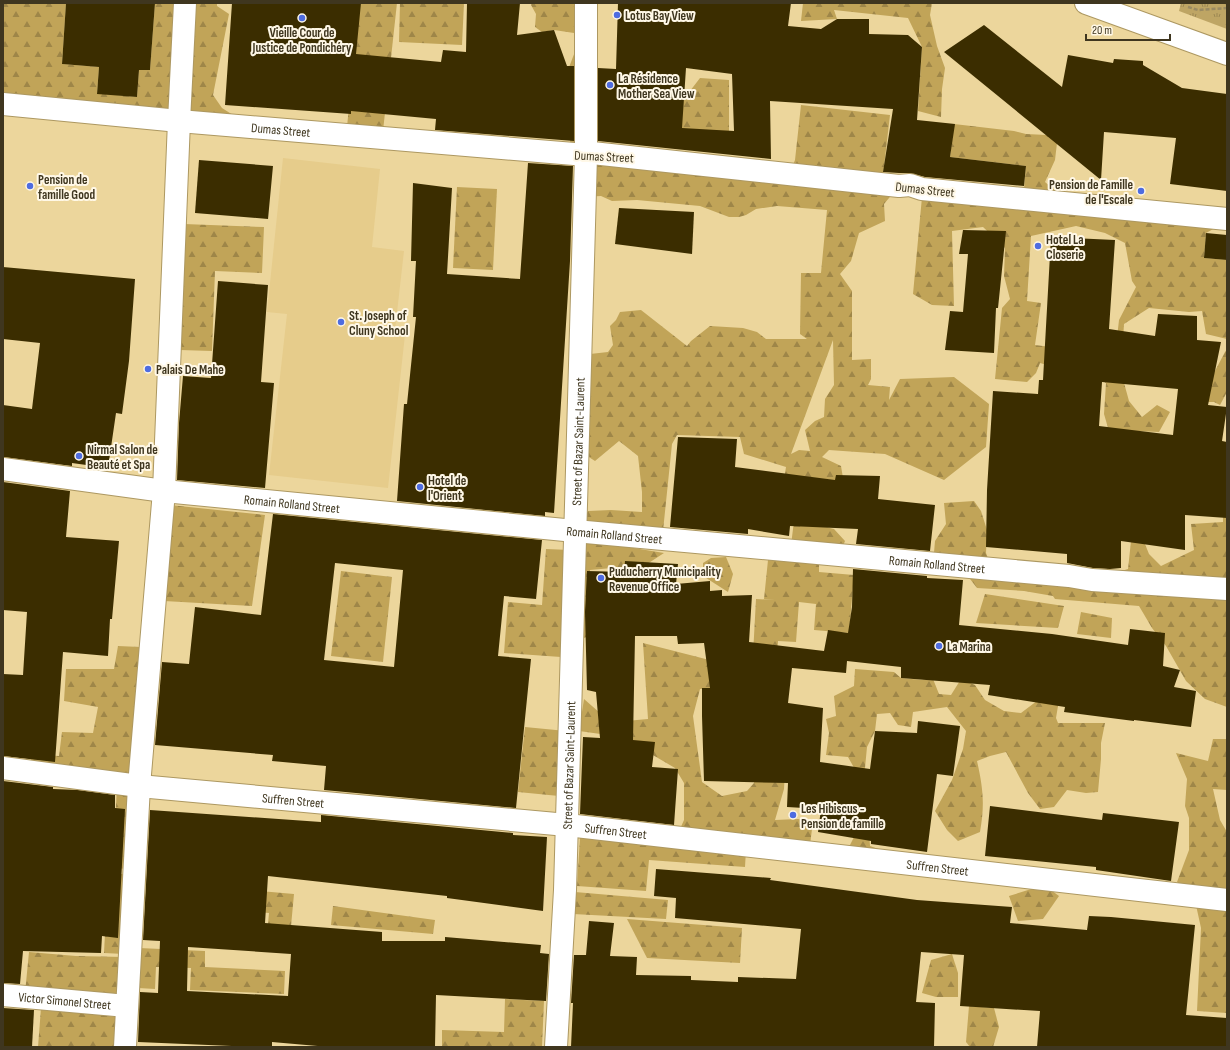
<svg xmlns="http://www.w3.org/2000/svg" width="1230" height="1050" font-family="'Sofia Sans Condensed',sans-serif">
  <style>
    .built { fill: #e6cc8b }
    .grass { fill: url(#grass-tufts) }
    .forest { fill: url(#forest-firs); fill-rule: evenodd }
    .building { fill: #3b2d00; fill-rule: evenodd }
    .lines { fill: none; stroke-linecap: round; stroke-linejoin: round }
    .street-casing { stroke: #ad9861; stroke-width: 24 }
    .secondary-casing { stroke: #ad9861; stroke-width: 24 }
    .path { stroke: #9a8a61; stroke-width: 2.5; stroke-dasharray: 4 2; stroke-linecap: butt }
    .street { stroke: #fff; stroke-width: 22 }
    .secondary { stroke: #fff; stroke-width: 22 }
    .poi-dot { fill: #4e6ce0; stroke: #fff8e7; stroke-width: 1.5 }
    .labels { text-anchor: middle; stroke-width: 4; stroke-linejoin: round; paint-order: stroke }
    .poi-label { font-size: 13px; font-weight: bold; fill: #3f361f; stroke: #fff8e7; text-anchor: start }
    .street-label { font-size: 13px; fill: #3f361f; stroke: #fff8e7 }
  </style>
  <defs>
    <pattern id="grass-tufts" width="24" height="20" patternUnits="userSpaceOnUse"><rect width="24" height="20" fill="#bea564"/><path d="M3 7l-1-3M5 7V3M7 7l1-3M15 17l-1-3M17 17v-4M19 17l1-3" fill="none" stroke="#9c8752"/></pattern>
    <pattern id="forest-firs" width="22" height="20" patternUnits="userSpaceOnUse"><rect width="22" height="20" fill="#c1a458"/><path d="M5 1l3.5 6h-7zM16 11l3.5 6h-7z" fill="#9e8648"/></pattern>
  </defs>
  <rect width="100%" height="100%" fill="#ecd69c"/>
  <polygon class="built" points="283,158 380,169 372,247 404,251 395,330 405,335 388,488 269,475 287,314 267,312"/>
  <polygon class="grass" points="1181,3 1227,3 1227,29 1179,11"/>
  <g class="forest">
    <polygon points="3,3 66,3 62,64 99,67 97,93 137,97 139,70 150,70 155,3 217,3 217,6 229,14 213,95 222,108 233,115 3,96"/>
    <polygon points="360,3 397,3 382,140 346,136"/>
    <polygon points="400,3 464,3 462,45 399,42"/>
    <path d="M532 3H586V155L899 186 884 204 885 221 859 233 851 261 840 274 852 291V360L871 359V379L868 385 890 387 889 400 900 379 954 377 989 404 986 447 944 480 885 454 829 450 822 457 841 466 843 478 836 491 782 492 786 467 744 454 740 437 677 435 672 444 663 531 581 523 588 511 611 510 642 512V492L638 456 619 441 595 461 581 452V355L608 352 613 345 610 326 616 320 620 312 641 310 687 346 691 341 710 326 743 328 757 332 766 339H807L800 334 801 273H821L827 210 777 206 756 209 746 215 739 217H729L700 206 637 200 612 201 601 196 584 197 572 151 565 115 563 83 576 49 574 33 554 30 542 32 535 27 536 14 531 5ZM833 340 834 385 825 399 824 417 815 421 805 430 810 451 799 450 791 454Z"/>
    <polygon points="803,3 932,3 930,15 937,46 945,68 942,89 941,117 918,111 922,47 908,18 834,10 837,19 801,21"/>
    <polygon points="700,78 729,80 729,131 679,131 684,95 690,91"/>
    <polygon points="801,105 890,115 883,175 790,172 795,160"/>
    <polygon points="954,124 1014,131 1026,134 1047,135 1057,143 1055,160 1045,182 1058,193 1024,189 1026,166 950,157"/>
    <polygon points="457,187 497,189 493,270 453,268"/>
    <path d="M922 197 1217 227 1206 233 1204 258 1227 260V339L1206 334 1202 311 1189 312 1149 308 1124 324 1121 372 1129 401 1142 417 1157 405 1170 412 1159 432 1138 431 1111 438 1104 414 1106 383 1085 370 1054 367 1040 363 1036 373 1027 382 995 379 1002 308 1010 299 1004 276 1005 248 983 227 952 231 954 306 932 305 913 294ZM1076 226 1105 233 1125 243 1132 281 1136 287 1119 320 1115 355 1035 345 1041 303 1027 301 1031 236Z"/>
    <polygon points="184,224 264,227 262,273 215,271 212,351 180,350"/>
    <polygon points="1227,349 1227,392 1220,405 1214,402 1207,402 1206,388 1225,352"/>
    <polygon points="1227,497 1227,707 1205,699 1186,681 1166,646 1152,628 1139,606 1055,599 1053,596 1024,591 977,588 967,575 933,564 935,541 946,524 944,503 974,501 981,511 987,530 986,553 992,569 1092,580 1128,569 1131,541 1143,539 1149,554 1161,566 1194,550 1191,524 1223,522 1223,504"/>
    <polygon points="170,505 265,515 252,606 164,601"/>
    <polygon points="794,521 813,522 830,528 834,529 845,541 841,551 791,545"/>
    <polygon points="579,539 664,553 618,583 612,568 590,570 590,611 603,632 578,640"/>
    <polygon points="546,549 570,550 561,657 504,653 508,602 542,605"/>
    <polygon points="726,557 733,574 728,592 703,576 703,563 711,558"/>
    <polygon points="768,560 819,564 819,572 854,575 849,633 814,630 816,604 799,602 796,642 778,641 775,685 751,692 756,599 775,600 764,599"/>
    <polygon points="341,571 392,577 383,662 331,656"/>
    <polygon points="985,594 1064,606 1058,628 976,623"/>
    <polygon points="1081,612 1112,618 1111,638 1077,634"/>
    <polygon points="643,643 729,665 731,686 700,689 693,716 702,782 722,796 747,791 754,783 757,733 787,735 784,789 775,820 798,819 813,821 810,845 680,829 684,820 684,783 675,768 622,737 579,731 584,699 600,713 626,721 648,719"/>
    <polygon points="118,646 140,647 132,776 31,762 31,754 59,756 62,732 93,733 98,707 64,701 66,669 114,669"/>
    <path d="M855 669 894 672 901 678 922 680 933 679 939 694 951 695 961 679 975 685 985 700 1004 711 1021 713 1062 682 1056 718 1058 723H1105L1101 743V759L1098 792 1086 793 1067 790 1054 807 1040 809 1028 793 1006 752 990 756 977 761C983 788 985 804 980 832L958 841 947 830 935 811 952 780 963 749 966 731 947 707 913 712 911 727 898 725 890 713 877 714 875 731 867 747 865 768 870 846 881 850 844 857 857 831V773L848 757 826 755 829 733 826 719 836 716 834 696 854 686Z"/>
    <polygon points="525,727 566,731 559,796 518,792"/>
    <polygon points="1213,739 1227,739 1227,790 1213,789 1220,820 1227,832 1227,1013 1197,1011 1201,928 1194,896 1177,882 1189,850 1189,818 1185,806 1187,779 1176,753 1208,761"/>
    <polygon points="117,785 133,788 128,869 113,868"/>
    <polygon points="580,837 746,850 745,867 649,860 646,891 577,886"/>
    <polygon points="108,874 128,874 124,954 104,953"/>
    <polygon points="1044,885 1059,896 1043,919 1018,921 1009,896"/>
    <polygon points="260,891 294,894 290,937 267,935 269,913 257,912"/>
    <polygon points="575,892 668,900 666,919 573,914"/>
    <polygon points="333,906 435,920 433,934 331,925"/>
    <polygon points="627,919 742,928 740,963 647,958"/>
    <polygon points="139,948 205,951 205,967 285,971 284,994 190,990 191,968 156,967 155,989 138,988"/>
    <polygon points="29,952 76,956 124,957 121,1001 25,993"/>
    <polygon points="952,954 958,973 958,997 936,997 922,993 931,960"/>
    <polygon points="505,999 544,1001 542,1047 442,1047 442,1030 504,1032"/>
    <polygon points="969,1006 994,1008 999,1027 993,1047 970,1047 966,1042"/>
    <polygon points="41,1008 117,1017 116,1047 38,1047"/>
  </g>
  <g class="building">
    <polygon points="66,3 155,3 150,70 139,70 137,97 97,94 99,67 62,64"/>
    <polygon points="232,3 361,3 356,54 441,62 443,50 466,52 467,3 520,3 517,35 554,30 567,66 574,66 574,141 435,130 436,119 351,111 351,114 225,105"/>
    <path d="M618 3H791L788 26 821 29 837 19H869V34L908 35 922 47 917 120 955 124 950 157 1026 166 1024 186 925 177 909 173H899L883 172 893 109 770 101 771 159 598 141V68L616 69ZM686 68 732 74 734 131 682 128Z"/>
    <polygon points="984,25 1062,87 1068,55 1113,63 1114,59 1143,61 1143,65 1182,88 1227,94 1227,191 1170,184 1176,138 1104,132 1101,180 944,52"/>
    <polygon points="199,160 273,166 268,219 195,213"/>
    <polygon points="528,163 573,166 570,261 554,513 545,512 545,516 397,501 404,404 407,404 416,317 413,317 416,261 411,261 413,183 452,188 447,274 520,279"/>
    <polygon points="619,208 694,212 692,254 615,244"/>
    <polygon points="963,230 1006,231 998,308 996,308 994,353 945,350 950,311 963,312 968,254 959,254"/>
    <polygon points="1206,233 1227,235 1227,260 1204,258"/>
    <path d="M1051 237 1115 240 1109 329 1155 336 1158 314 1197 316V340L1221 342 1208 405 1227 407 1222 441 1227 442V518L1185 515V550L1121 541V568L1110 569 1093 568 1067 563V554L986 547 987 490 993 391 1038 394 1039 380H1043ZM1102 382 1178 389 1173 435 1099 426Z"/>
    <polygon points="3,267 135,279 129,361 122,414 116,413 108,468 72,463 72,466 3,457 3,405 32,409 40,343 3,339"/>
    <polygon points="218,281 268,285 261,382 274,383 265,488 177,480 179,423 183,376 211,378"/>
    <polygon points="678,437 737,439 735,467 835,480 836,475 880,476 878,499 935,505 930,551 856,544 858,529 790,526 789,536 748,529 748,534 670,527"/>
    <polygon points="3,482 70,491 66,537 119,541 112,619 110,619 108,656 63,652 55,762 3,756 3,674 23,675 27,612 3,610"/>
    <path d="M273 514 542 540 536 599 504 596 498 656 531 659 516 808 324 790 326 766 272 761 273 755 155 745 162 662 189 664 195 607 261 615ZM335 563 403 570 394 667 324 660Z"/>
    <polygon points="625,561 678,564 676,584 710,581 710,591 722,590 722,596 752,595 749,642 824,651 828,630 848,633 852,607 853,569 927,576 927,578 963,580 959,625 1052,634 1128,645 1130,629 1165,633 1163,666 1180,670 1174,687 1196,691 1191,727 1134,720 1134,721 1064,712 1065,707 988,695 990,685 901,678 901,667 847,661 846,673 792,668 788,703 823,708 820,762 870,769 875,731 917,733 918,721 960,726 953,776 937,774 927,852 871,844 871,841 818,832 821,809 787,807 788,783 704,781 702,716 702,688 710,688 704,643 678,644 677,636 635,636 633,740 655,742 652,767 678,769 674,825 580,814 583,737 600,738 596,692 587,690 585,612 587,571 624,572"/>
    <polygon points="3,781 53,787 53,789 78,790 115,795 115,808 125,809 118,938 102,936 101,953 23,951 20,984 3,983"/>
    <polygon points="990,806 1102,820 1103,813 1179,822 1171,881 1096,870 1096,867 985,856"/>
    <path d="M150 810 321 822V815L513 833V835L547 837 543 911 447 898V896L268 876 265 923 382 932V941H445V937L541 945 540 953 549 954 546 1001 436 995 435 1047H329L272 1042V1047H255L138 1042 140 992 158 993 160 941 143 940ZM188 947 291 954 288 996 187 991Z"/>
    <polygon points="656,869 771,878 770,880 917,900 1012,907 1010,923 1087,930 1089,916 1111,917 1195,925 1186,1015 1227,1018 1227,1047 1037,1047 1040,1011 960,1006 964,955 921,952 916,1002 935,1003 934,1047 571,1047 573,1003 571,1003 574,955 586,955 589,921 614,923 610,956 637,957 636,975 691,976 691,980 738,982 738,977 796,979 801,929 675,918 676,898 654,896"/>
    <polygon points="3,1008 34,1010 32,1047 3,1047"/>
  </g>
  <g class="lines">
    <defs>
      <g id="street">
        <path id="s1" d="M3 104 179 121 586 155 592 153 899 186 910 185 922 189 1227 219"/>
        <path id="s2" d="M3 469 164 491 575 531 1069 576 1092 580 1227 589"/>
        <path id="s3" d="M3 768 139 786 567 825 1227 900"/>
        <path id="s4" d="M3 995 127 1006"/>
        <path id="s5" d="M556 1047 565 890 586 155V3"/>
      </g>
      <g id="secondary">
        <polyline points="1086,3 1227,54"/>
        <polyline points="125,1047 139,786 164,491 179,121 185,3"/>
      </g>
    </defs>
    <use href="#street" class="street-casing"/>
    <use href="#secondary" class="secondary-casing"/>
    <polyline class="path" points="1188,7 1198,10 1227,8"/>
    <use href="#street" class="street"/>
    <use href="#secondary" class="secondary"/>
  </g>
  <g class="poi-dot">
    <circle cx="617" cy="15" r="4"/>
    <circle cx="302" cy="18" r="4"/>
    <circle cx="610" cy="85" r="4"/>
    <circle cx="30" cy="186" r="4"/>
    <circle cx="1141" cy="191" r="4"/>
    <circle cx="1038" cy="246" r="4"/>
    <circle cx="341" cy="322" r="4"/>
    <circle cx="148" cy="369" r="4"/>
    <circle cx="79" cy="456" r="4"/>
    <circle cx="420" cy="487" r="4"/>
    <circle cx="601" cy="578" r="4"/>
    <circle cx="939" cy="646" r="4"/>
    <circle cx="793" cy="815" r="4"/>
  </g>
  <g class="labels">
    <g class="poi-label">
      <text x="625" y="20">Lotus Bay View</text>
      <text x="302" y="37" text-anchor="middle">Vieille Cour de<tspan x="302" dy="15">Justice de Pondichéry</tspan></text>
      <text x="618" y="83">La Résidence<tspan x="618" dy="15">Mother Sea View</tspan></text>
      <text x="38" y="184">Pension de<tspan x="38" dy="15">famille Good</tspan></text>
      <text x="1133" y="189" text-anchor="end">Pension de Famille<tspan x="1133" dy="15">de l'Escale</tspan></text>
      <text x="1046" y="244">Hotel La<tspan x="1046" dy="15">Closerie</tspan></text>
      <text x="349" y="320">St. Joseph of<tspan x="349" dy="15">Cluny School</tspan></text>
      <text x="156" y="374">Palais De Mahe</text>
      <text x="87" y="454">Nirmal Salon de<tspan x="87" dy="15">Beauté et Spa</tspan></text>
      <text x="428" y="485">Hotel de<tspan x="428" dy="15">l'Orient</tspan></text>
      <text x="609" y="576">Puducherry Municipality<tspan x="609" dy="15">Revenue Office</tspan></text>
      <text x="947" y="651">La Marina</text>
      <text x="801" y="813">Les Hibiscus -<tspan x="801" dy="15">Pension de famille</tspan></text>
    </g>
    <g class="street-label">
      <text dy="5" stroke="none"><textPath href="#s1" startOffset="279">Dumas Street</textPath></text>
      <text transform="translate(604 156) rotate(3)" y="5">Dumas Street</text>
      <text transform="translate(925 189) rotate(6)" y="5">Dumas Street</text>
      <text dy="5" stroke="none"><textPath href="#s5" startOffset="606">Street of Bazar Saint-Laurent</textPath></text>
      <text dy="5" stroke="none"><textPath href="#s2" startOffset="291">Romain Rolland Street</textPath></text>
      <text dy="5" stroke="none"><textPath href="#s2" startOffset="615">Romain Rolland Street</textPath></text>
      <text dy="5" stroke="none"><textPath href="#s2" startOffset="939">Romain Rolland Street</textPath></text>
      <text dy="5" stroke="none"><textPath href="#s5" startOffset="282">Street of Bazar Saint-Laurent</textPath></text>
      <text dy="5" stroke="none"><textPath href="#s3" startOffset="292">Suffren Street</textPath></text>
      <text dy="5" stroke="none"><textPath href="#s3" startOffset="616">Suffren Street</textPath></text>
      <text dy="5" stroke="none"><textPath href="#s3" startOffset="940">Suffren Street</textPath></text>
      <text dy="5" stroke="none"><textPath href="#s4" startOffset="62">Victor Simonel Street</textPath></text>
    </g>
  </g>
  <rect width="1230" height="1050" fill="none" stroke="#3f361f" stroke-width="8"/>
  <path d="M1086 34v6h84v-6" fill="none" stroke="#3f361f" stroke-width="2"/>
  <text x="1092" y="34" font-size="12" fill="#3f361f" stroke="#fff8e7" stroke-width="3" paint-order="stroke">20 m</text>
</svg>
